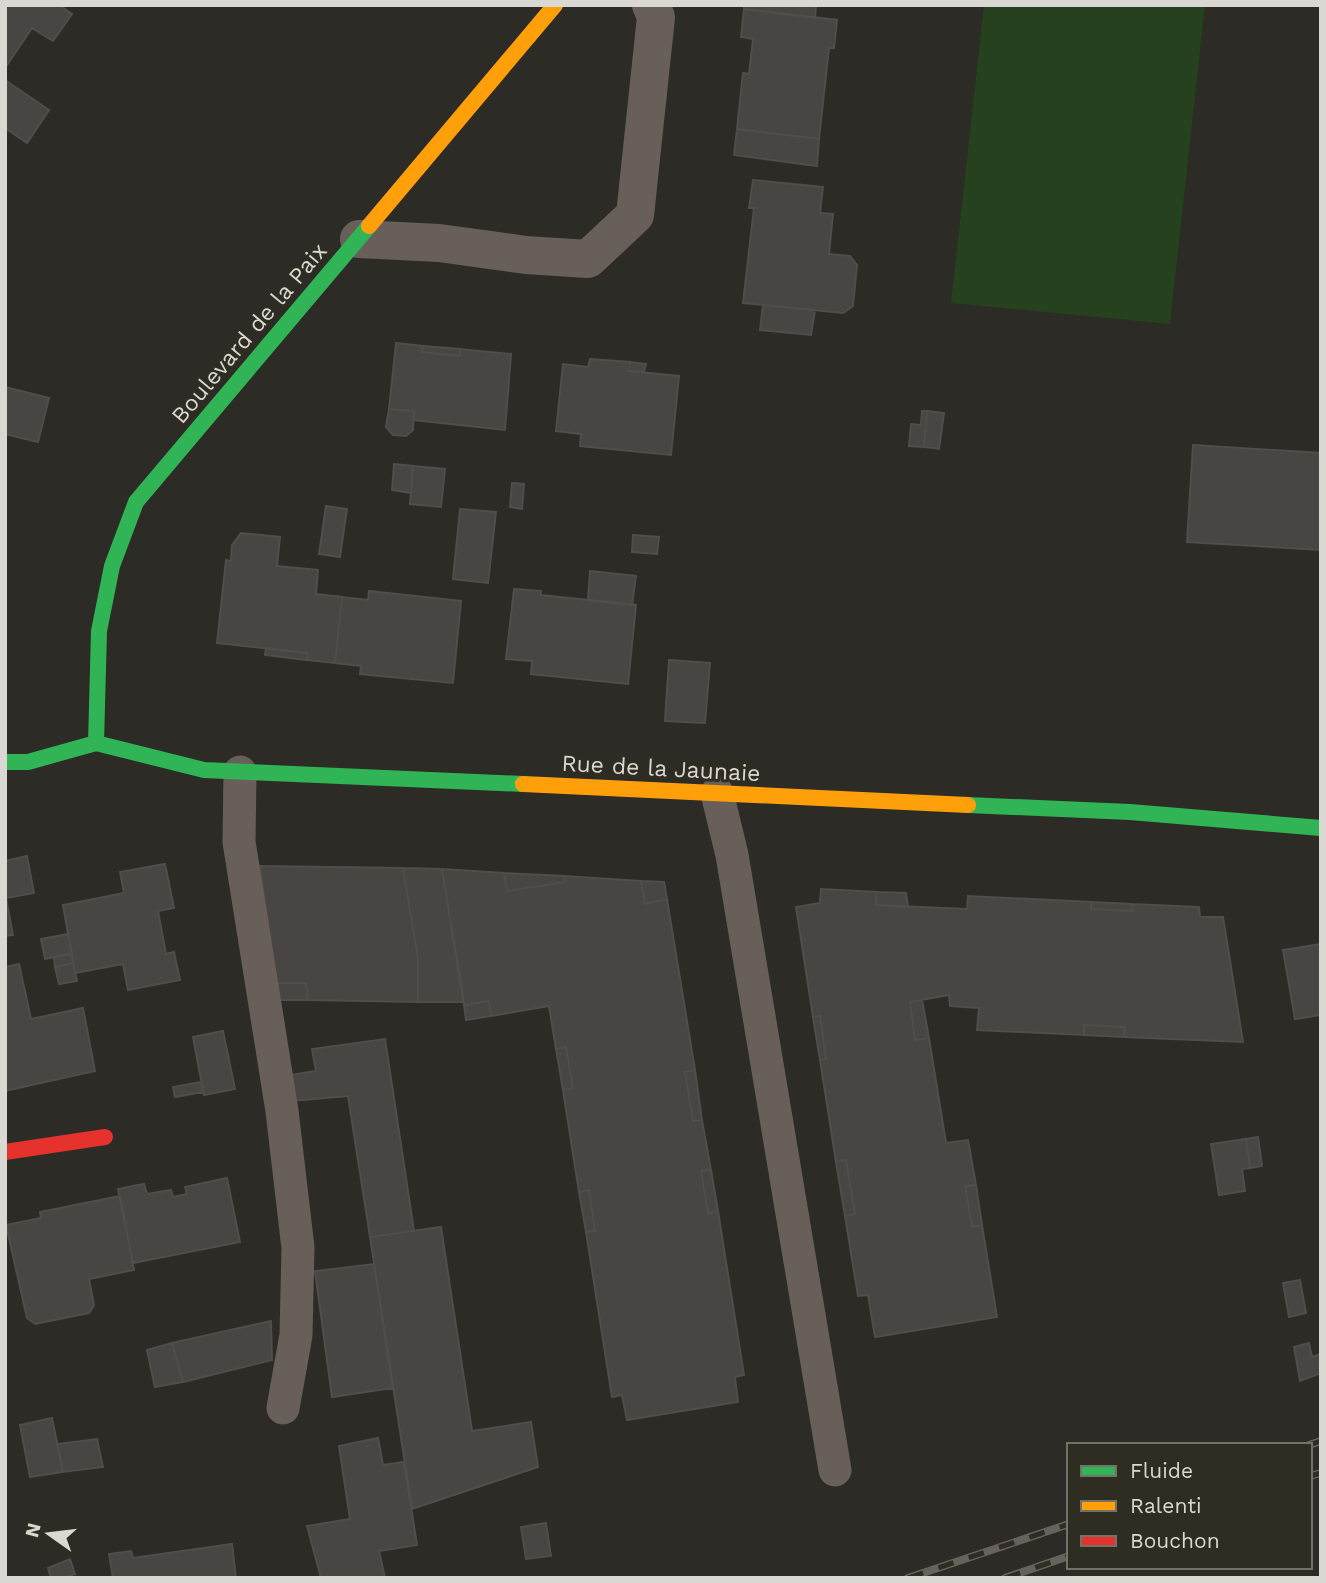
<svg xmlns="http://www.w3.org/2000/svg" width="1326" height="1583" viewBox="0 0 1326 1583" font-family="'Work Sans',sans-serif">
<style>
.green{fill:#25411d}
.building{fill:#484542;stroke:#504e4a;stroke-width:2}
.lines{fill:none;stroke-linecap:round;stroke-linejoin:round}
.lane{stroke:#685f5b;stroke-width:33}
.street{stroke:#685f5b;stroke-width:38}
.fast{stroke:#30b455;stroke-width:16}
.slow{stroke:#ff9f0a;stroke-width:16}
.jam{stroke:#e5322d;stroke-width:16}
.rail-casing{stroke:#68625f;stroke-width:8}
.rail{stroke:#2f2c22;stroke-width:5;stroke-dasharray:16;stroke-linecap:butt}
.labels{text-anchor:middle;stroke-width:6;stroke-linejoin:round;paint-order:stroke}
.street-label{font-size:23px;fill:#dad8d2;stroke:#2f2c22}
</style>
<rect width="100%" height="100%" fill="#2c2b25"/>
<!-- green -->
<path class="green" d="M984 5H1205L1170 324 951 303Z"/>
<!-- building -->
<path class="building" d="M5 5H59L72 14 53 41 32 28 5 68Z
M744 5H816L815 18 744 9Z
M744 9 837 20 834 48H829L819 139 737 129 743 73 749 74 753 39 741 37Z
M5 80 49 110 27 143 5 128Z
M737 129 819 139 817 166 734 155Z
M753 180 823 187 820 213 833 214 829 254 850 256 857 265 853 306 843 313 743 303 754 208H749Z
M763 305 815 310 811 335 760 330Z
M396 343 423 346 422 352 460 356V349L511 354 505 430 414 420V411L389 409Z
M423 346 460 349V356L422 352Z
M590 359 630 362 629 371 679 376 671 455 580 446 581 434 556 431 563 364 588 367Z
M630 362 646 364 644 372 629 371Z
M5 387 49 398 38 442 5 434Z
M389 409 414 411 413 430 406 436 393 435 386 427Z
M922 411H927L924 447 909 446 911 424 921 425Z
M927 411 944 413 939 449 924 447Z
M1193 445 1321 453V550L1187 542Z
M394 464 413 466 411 493 392 490Z
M413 466 445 469 441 507 410 504Z
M512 483 524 484 522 509 510 507Z
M326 506 347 509 340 557 319 554Z
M460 509 496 512 488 583 453 579Z
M241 533 280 537 277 566 318 570 316 594 342 597 335 663 307 660V653L217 643 226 560 231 561 232 545Z
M633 535 659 537 657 554 632 552Z
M590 571 636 576 632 605 588 600Z
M514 589 541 591V595L636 605 628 684 531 674 532 661 506 659Z
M369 591 461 601 453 683 360 674 361 666 335 663 342 597 368 600Z
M266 648 307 653V660L265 655Z
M669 660 710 663 705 723 665 721Z
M27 856 34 893 6 898 13 935 5 936V861Z
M165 864 174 908 158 911 166 954 174 952 180 980 128 990 123 964 75 973 63 905 124 893 120 872Z
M260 866 403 868 418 958V1002L308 1000 306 983H276Z
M403 868 442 869 464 1002H418V958Z
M442 869 504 873 507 891 566 882 565 876 641 881 645 904 667 899 695 1070 685 1072 693 1121 702 1120 711 1170 701 1171 708 1213 718 1211 744 1375 735 1377 738 1402 627 1420 622 1395 612 1397 586 1232 595 1231 589 1190 579 1192 563 1090 573 1088 566 1047 556 1049 549 1006 491 1016 489 1001 464 1005Z
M504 873 565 876 566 882 507 891Z
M641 881 664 882 667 899 645 904Z
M821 889 877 892 876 905 967 909 968 896 1091 902V909L1133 911 1132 904 1199 907 1200 917H1223L1243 1042 1124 1037 1125 1027 1084 1025V1035L977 1030 979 1008 950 1006 949 995 910 1002 915 1040 929 1038 946 1143 968 1140 976 1185 965 1186 972 1227 982 1225 997 1317 875 1337 868 1295 858 1296 845 1216 855 1214 846 1160 836 1162 820 1060 826 1059 820 1016 813 1017 796 907 820 903Z
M877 892 906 893 908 907 876 905Z
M1091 902 1132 904 1133 911 1091 909Z
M68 934 72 953 45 959 41 939Z
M1321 944V1015L1295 1019 1283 950Z
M71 954 73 963 55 967 54 957Z
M73 963 77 981 59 984 55 967Z
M19 964 31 1019 83 1008 95 1071 5 1091V967Z
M276 983H306L308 1000H279Z
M922 1000 929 1038 915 1040 910 1002Z
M489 1001 491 1016 466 1020 464 1005Z
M820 1016 826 1059 820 1060 813 1017Z
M1084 1025 1125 1027 1124 1037 1084 1035Z
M223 1031 235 1089 204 1095 193 1037Z
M385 1039 414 1231 370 1237 348 1096 293 1101 290 1075 316 1071 312 1049Z
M566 1047 573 1088 563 1090 556 1049Z
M695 1070 702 1120 693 1121 685 1072Z
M201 1082 203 1092 175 1097 173 1087Z
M1258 1137 1262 1166 1250 1168 1246 1139Z
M1246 1139 1250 1168 1242 1169 1245 1191 1219 1195 1211 1144Z
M846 1160 855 1214 845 1216 836 1162Z
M711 1170 718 1211 708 1213 701 1171Z
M227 1178 240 1242 133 1263 118 1189 144 1184 147 1194 171 1190 173 1197 187 1194 185 1187Z
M976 1185 982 1225 972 1227 965 1186Z
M589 1190 595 1231 586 1232 579 1192Z
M120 1196 134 1270 89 1279 94 1305 89 1313 35 1324 27 1318 6 1225 41 1218 40 1212Z
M441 1227 472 1431 531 1422 538 1467 412 1509 370 1237Z
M374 1264 393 1388 332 1397 315 1271Z
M1300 1280 1306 1313 1289 1317 1283 1283Z
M271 1321 272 1360 183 1382 172 1343Z
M172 1343 183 1382 155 1387 147 1350Z
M1309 1343 1312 1357 1321 1354V1373L1300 1381 1294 1347Z
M52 1418 63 1472 30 1477 20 1425Z
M378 1438 383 1465 404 1462 417 1545 379 1551 385 1578H321L307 1526 350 1519 339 1446Z
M97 1439 103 1467 63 1472 57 1444Z
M546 1523 551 1556 526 1559 521 1527Z
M232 1544 236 1578H113L109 1554 131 1551 133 1558Z
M70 1559 75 1574 63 1578H51L48 1568Z"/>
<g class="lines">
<!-- lane -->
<path class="lane" d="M240 772 239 842 282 1111 298 1248 296 1335 283 1408
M717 793 732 855 835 1470"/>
<!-- street -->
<path class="street" d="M359 239 439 243 526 255 588 259 635 215 656 17 651 5"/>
<!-- fast -->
<path class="fast" d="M96 743 99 631 112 566 136 502 369 226
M5 762H28L96 743 204 770 523 784
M968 805 1130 812 1321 828"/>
<!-- slow -->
<path class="slow" d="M369 226 555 5
M523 784 968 805"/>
<!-- jam -->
<path class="jam" d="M5 1152 105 1137"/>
<defs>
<path id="rail" d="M1309 1445 1321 1441
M1310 1476 1321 1473
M908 1578 1069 1524
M1005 1578 1069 1556"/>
</defs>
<!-- rail casing -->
<use href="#rail" class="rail-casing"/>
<!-- rail -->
<use href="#rail" class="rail"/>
</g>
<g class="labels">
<!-- street labels -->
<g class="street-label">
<text transform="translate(249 333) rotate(-50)" y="8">Boulevard de la Paix</text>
<text transform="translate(661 768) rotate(3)" y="8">Rue de la Jaunaie</text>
</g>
</g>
<!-- border -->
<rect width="1326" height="1583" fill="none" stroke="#dad8d2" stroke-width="14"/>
<!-- legend -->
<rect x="1067" y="1443" width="245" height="126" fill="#2f2c22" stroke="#737168" stroke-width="2"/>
<rect x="1081" y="1466" width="35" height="10" fill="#30b455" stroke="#737168" stroke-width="2"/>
<text x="1130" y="1478" font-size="21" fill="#dad8d2">Fluide</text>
<rect x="1081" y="1501" width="35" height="10" fill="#ff9f0a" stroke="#737168" stroke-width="2"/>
<text x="1130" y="1513" font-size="21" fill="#dad8d2">Ralenti</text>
<rect x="1081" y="1536" width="35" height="10" fill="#e5322d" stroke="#737168" stroke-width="2"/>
<text x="1130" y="1548" font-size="21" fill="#dad8d2">Bouchon</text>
<!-- north arrow -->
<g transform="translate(49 1534) rotate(284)" stroke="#2f2c22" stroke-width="5" paint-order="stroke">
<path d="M0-5L12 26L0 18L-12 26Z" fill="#dad8d2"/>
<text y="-10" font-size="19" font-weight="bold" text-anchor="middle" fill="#dad8d2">N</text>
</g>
</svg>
